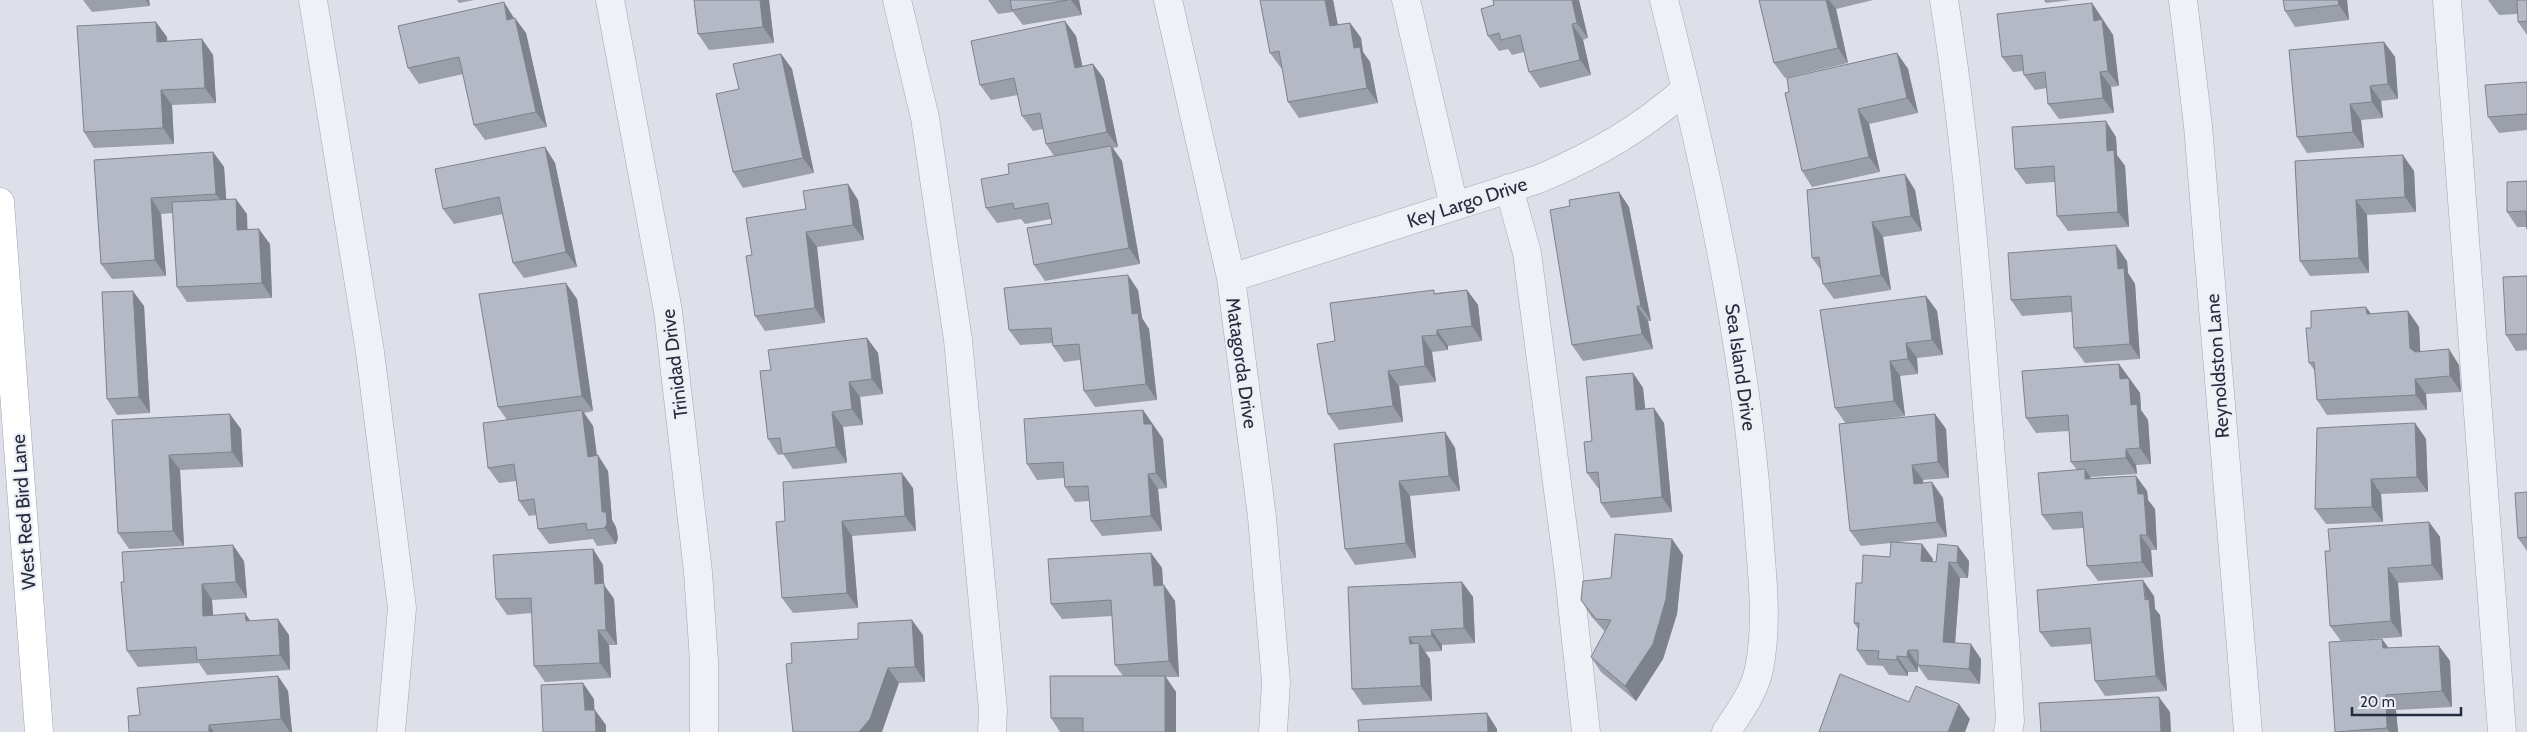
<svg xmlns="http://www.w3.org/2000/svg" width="2527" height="732" viewBox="0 0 2527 732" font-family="Cabin,sans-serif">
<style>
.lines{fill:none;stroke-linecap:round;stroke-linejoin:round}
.minor-casing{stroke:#a2a6b2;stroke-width:29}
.major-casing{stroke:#9ca3b4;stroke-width:29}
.minor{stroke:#f0f1f6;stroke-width:28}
.major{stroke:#fff;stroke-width:28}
.wall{fill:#9b9fa9}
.shaded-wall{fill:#7e828a}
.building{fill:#b4b9c5;stroke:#7e828a}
.labels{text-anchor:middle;stroke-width:4.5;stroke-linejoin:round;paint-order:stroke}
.street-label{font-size:19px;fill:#262c3f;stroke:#edeff5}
</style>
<rect width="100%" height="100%" fill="#dde0e8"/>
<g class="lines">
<defs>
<path id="minor" d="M313 0 370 352 402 608 391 732
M610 0 668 311 698 572 704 661V732
M897 0 925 118 958 340 993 709 992 732
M1168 0 1231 278 1262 517 1276 682 1273 732
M1406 0 1454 206
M1664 0C1707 171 1745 342 1758 519 1761 568 1769 620 1759 669 1755 691 1738 714 1726 732
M1944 0C1964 127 1975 255 1985 382 1994 495 2004 608 2010 721L2008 732
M2183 0 2198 126 2248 732
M2447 0 2502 732
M1509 188 1527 253 1568 567 1586 732
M1231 278 1539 179C1597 154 1639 130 1686 89"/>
<path id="major" d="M0 202 39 732"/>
</defs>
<!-- minor casing -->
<use href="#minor" class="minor-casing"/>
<!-- major casing -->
<use href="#major" class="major-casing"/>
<!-- minor -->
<use href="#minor" class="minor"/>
<!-- major -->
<use href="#major" class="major"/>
</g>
<!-- wall -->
<path class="wall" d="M83 0H149L150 6 92 12Z
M457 0H474L459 3Z
M694 0H769L774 43 709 50 698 34Z
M988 0H1079L1082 15 1023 25 1013 12 998 14Z
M1260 0H1333L1338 25 1350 23 1361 38 1363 52 1370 62 1378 103 1299 118 1288 102 1282 68H1281L1270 53Z
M1579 0 1588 38 1583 40 1591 75 1540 88 1529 72 1524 52 1512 55 1508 49 1499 51 1488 36Z
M1759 0H1873L1836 9 1848 63 1785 78 1774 63Z
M2044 0H2072L2046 3Z
M2283 0H2347L2349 20 2295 27 2285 11Z
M2488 0H2527V35L2518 22V14L2499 15Z
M2092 3 2113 35 2119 86 2111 87 2114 113 2059 119 2048 104 2047 88 2035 90 2024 75 2023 71 2013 72 2002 57Z
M514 18 526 33 547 127 485 140 474 125 463 74 419 84 408 68Z
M1076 36 1082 66 1093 64 1104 79 1118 147 1113 148 1122 161 1140 264 1045 281 1034 265 1052 224 1051 219 1025 224 1021 219 997 223 986 208 1009 174 1054 156 1046 144 1043 129 1033 131 1022 116 1018 95 991 100 980 85Z
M167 37V41L202 39 213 55 216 103 172 105 174 144 94 148 84 132Z
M2384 42 2395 57 2398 99 2381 101 2383 118 2361 120 2364 148 2307 153 2297 137Z
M1897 53 1908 69 1918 113 1869 124 1880 172 1812 187 1802 171 1789 92Z
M781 54 792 69 814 173 743 188 733 172 739 89Z
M2527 82V130L2499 133 2488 117Z
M2116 137 2117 155 2125 166 2129 227 2068 231 2057 216 2055 182 2026 184 2015 169Z
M545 147 555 163 577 267 524 278 513 263 503 214 454 224 443 209Z
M213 152 224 167 226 200 247 214V230L270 244 272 298 187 302 177 287 173 213 161 214 166 276 112 279 101 264 94 160Z
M2295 161 2414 171 2416 212 2367 215 2369 273 2310 276 2300 261Z
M2527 181V230L2526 227H2517L2507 212Z
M1915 190 1922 231 1883 237 1891 290 1834 299 1823 284 1821 270 1812 258Z
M1619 192 1629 207 1651 321H1648L1653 349 1583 361 1572 345 1570 206Z
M858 200 864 240 817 247 825 323 765 331 755 316 752 255 806 209Z
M2127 261 2128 273 2135 284 2140 359 2085 363 2074 348 2072 312 2022 316 2011 300Z
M2527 276V350L2516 351 2506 335Z
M1138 290 1142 318 1149 329 1157 400 1095 407 1084 391 1080 360 1064 362 1053 346V343L1020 345 1009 330Z
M1467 290 1478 305 1482 341 1448 346V350L1432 352 1436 382 1399 386 1403 422 1339 430 1328 414 1335 341 1436 293Z
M1926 296 1937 311 1943 355 1917 358 1918 374 1900 376 1905 416 1846 424 1835 408Z
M577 299 593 411 584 413 593 426 597 455 608 471 612 520 616 527 618 538 616 544 597 546 593 539 549 544 538 529 536 515 529 516 519 501 516 481 499 483 488 468 507 420 498 407Z
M144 306 150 413 117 415 107 399Z
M2408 311 2419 327 2420 351 2459 365 2461 392 2426 394 2427 410 2327 415 2317 400 2315 371 2309 363 2311 328 2371 314Z
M867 338 878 353 883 394 860 397 863 425 843 427 847 463 793 469 783 454 778 455 768 439 771 370Z
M2119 364 2140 393 2141 410 2148 420 2151 464 2136 465 2137 474 2090 477 2091 478 2136 476 2147 491 2148 500 2155 509 2157 550H2151L2153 577 2098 581 2087 566 2084 528 2053 530 2042 515 2077 470 2071 462 2069 431 2036 433 2026 418Z
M1633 373 1643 388 1645 409 1664 423 1672 512 1611 518 1601 503 1599 488H1598L1587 473 1592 441Z
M1143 410 1163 439 1167 488 1158 489 1162 531 1102 536 1091 521 1089 501 1075 502 1065 487 1064 478 1037 480 1027 464Z
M1935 414 1946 429 1949 478 1923 480V483L1943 498 1947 537 1898 542 1933 559 1932 562 1969 561 1968 578H1960L1955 643 1981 659 1980 684 1928 680 1918 666V672H1908V676L1889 675 1883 666 1867 665 1857 650 1858 629 1854 623 1862 583 1890 557 1891 543 1861 546 1850 531Z
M112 420 241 429 243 467 180 470 184 546 129 549 118 533Z
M2415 423 2426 439 2428 492 2381 494 2383 522 2326 524 2315 509Z
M1445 432 1455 448 1460 491 1410 496 1416 558 1355 565 1345 549 1334 444Z
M913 488 916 531 852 536 858 608 793 613 782 598 785 521Z
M2527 492V551L2518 538Z
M2429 522 2440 537 2443 580 2398 583 2402 637 2341 641 2330 626V551Z
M1672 539 1683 555 1677 614 1663 659 1636 701 1601 672 1591 657 1605 632 1591 616 1581 600 1611 578Z
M593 549 603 565 604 585 614 599 617 645H609L611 678 545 682 534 666 532 613 507 615 496 599Z
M1151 553 1162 568 1163 586 1175 601 1179 677H1166L1176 692V732H1060L1051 718 1123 676 1115 665 1112 616 1062 619 1051 604Z
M244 561 247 598 212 600 213 615 251 621 289 635 290 670 207 675 199 663 138 667 127 651 121 582Z
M1462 582 1473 597 1475 643 1442 645V651L1425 652 1430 659 1432 701 1363 705 1352 689Z
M2154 596 2155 609 2160 615 2167 691 2105 696 2095 681 2091 644 2051 647 2040 632Z
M923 635 925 682 899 683 792 663Z
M2382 639 2389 648 2439 646 2450 661 2452 707 2396 710 2398 732H2335Z
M278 676 288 691 292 732H129L140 715Z"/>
<!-- shaded-wall -->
<path class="shaded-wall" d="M146 0H149L150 6Z
M760 0H769L774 43 763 27Z
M1071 0H1079L1082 15Z
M1325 0H1333L1341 42 1330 26Z
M1572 0H1579L1588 38 1577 23Z
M1826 0H1829L1836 9 1848 63 1838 48Z
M2338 0H2347L2349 20 2339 5Z
M504 2 514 18 518 35 507 20Z
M2092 3 2113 35 2119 86 2108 71 2094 21Z
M515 18 526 33 547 127 536 112Z
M1065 21 1076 36 1086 83 1075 68Z
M156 22 167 37 168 57 157 42Z
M1350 23 1361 38 1363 52 1370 62 1378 103 1367 88 1354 48Z
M1572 24 1583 40 1591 75 1580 60Z
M202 39 213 55 216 103 205 88Z
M2384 42 2395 57 2398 99 2388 84Z
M1897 53 1908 69 1918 113 1907 98Z
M781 54 792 69 814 173 803 158Z
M1093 64 1104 79 1118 147 1107 132Z
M2100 72 2111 87 2114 113 2103 98Z
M2370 86 2381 101 2383 118 2372 102Z
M161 90 172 105 174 144 163 128Z
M2350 104 2361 120 2364 148 2353 132Z
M1858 109 1869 124 1880 172 1869 157Z
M2106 121 2116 137 2117 155 2125 166 2129 227 2118 212 2107 151Z
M1111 146 1122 161 1140 264 1129 248Z
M545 147 555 163 577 267 566 252Z
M213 152 224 167 227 209 216 194Z
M2403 155 2414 171 2416 212 2405 197Z
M1905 174 1915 190 1922 231 1911 216Z
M848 184 858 200 864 240 853 225Z
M1619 192 1629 207 1651 321 1641 306Z
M151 198 161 214 166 276 155 260Z
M236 199 247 214 248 245 237 230Z
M2356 200 2367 215 2369 273 2359 258Z
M1872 222 1883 237 1891 290 1881 275Z
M259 229 270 244 272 298 262 283Z
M806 232 817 247 825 323 815 308Z
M2116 245 2127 261 2128 273 2135 284 2140 359 2130 344 2118 269Z
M1128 275 1138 290 1142 318 1149 329 1157 400 1146 384 1132 314Z
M566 283 577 299 593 411 582 396Z
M1467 290 1478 305 1482 341 1472 326Z
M133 291 144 306 150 413 139 397Z
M1926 296 1937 311 1943 355 1932 340Z
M1637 306 1648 321 1653 349 1642 334Z
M2366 307 2377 322 2367 314Z
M2408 311 2419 327 2421 363 2410 348Z
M1437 330 1448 346V350L1437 335Z
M1422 336 1432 352 1436 382 1425 366Z
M867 338 878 353 883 394 872 379Z
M1906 343 1917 358 1918 374 1908 359Z
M2449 349 2459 365 2461 392 2450 376Z
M1890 361 1900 376 1905 416 1894 401Z
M2119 364 2140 393 2141 410 2148 420 2151 464 2140 448 2131 405 2120 379Z
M1388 371 1399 386 1403 422 1393 406Z
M1633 373 1643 388 1647 425 1636 410Z
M2415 379 2426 394 2427 410 2416 395Z
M849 382 860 397 863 425 852 409Z
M1654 408 1664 423 1672 512 1662 497Z
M582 410 593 426 599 472 588 457Z
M1143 410 1163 439 1167 488 1156 473 1144 424Z
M832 412 843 427 847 463 836 447Z
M230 414 241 429 243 467 232 452Z
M1935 414 1946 429 1949 478 1938 462Z
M2415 423 2426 439 2428 492 2417 477Z
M1445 432 1455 448 1460 491 1449 476Z
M2126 449 2136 465 2137 474 2126 458Z
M169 455 180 470 184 546 173 531Z
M598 455 608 471 612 520 616 527 618 538 616 544 605 528 602 512Z
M1912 465 1923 480 1925 499 1914 484Z
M2085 469 2095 485 2085 479Z
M902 473 913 488 916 531 905 516Z
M1148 474 1158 489 1162 531 1151 516Z
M2136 476 2147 491 2148 500 2155 509 2157 550 2147 535 2138 494Z
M2371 479 2381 494 2383 522 2372 507Z
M1399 481 1410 496 1416 558 1406 543Z
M1932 482 1943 498 1947 537 1937 522Z
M842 521 852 536 858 608 847 593Z
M2429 522 2440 537 2443 580 2432 565Z
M2140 535 2151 550 2153 577 2142 562Z
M1672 539 1683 555 1677 614 1663 659 1636 701 1625 686Z
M1922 544 1933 559 1931 576 1921 561Z
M233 545 244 561 247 598 236 582Z
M1958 546 1969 561 1968 578 1957 563Z
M593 549 603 565 604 585 614 599 617 645 606 630 595 584Z
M1151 553 1162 568 1164 602 1154 586Z
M1949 562 1960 578 1954 657 1943 642Z
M2388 568 2398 583 2402 637 2391 621Z
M2143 580 2154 596 2155 609 2160 615 2167 691 2156 676Z
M1462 582 1473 597 1475 643 1464 628Z
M202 584 212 600 214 631 203 616Z
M1164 585 1175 601 1179 677 1169 661Z
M245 613 256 629 246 621Z
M278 619 289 635 290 670 280 655Z
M912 620 923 635 925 682 915 667Z
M598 630 609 645 611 678 600 663Z
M1431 630 1442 645V651L1432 636Z
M1409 637 1420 652 1419 643 1430 659 1432 701 1421 686 1410 644Z
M2382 639 2393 655 2383 648Z
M1971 644 1981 659 1980 684 1969 669Z
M2439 646 2450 661 2452 707 2442 691Z
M1908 650 1918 665V672L1907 657Z
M1897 656 1908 672V676L1897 660Z
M888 668 899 683 882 732H859Z
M278 676 288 691 292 732H290L281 719Z
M1165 676 1176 692V732H1165Z
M583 683 594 699 595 725 585 710Z
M2386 695 2396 710 2398 732H2390L2387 728Z
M2159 697 2170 712 2171 732H2161Z
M1959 704 1970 719 1965 732H1948Z
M595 710 606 725V732H596Z
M1487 713 1497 729V732H1488Z
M209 725 214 732H209Z"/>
<!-- building -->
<path class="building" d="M694 0H760L763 27 698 34Z
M1010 0H1068L1012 10Z
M1260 0H1325L1330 26 1350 23 1354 48 1360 47 1367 88 1288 102 1279 51 1270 53Z
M1493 0H1572L1577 23 1572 24 1580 60 1529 72 1520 35 1501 40 1499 33 1488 36 1481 9 1494 5Z
M1759 0H1826L1838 48 1774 63Z
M2283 0H2338L2339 5 2285 11Z
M2517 0H2527V21L2518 22Z
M504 2 507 20 515 18 536 112 474 125 459 57 408 68 398 26Z
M2092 3 2094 21 2102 19 2108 71 2100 72 2103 98 2048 104 2045 72 2024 75 2022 55 2002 57 1997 14Z
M1065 21 1075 68 1093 64 1107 132 1046 144 1040 113 1022 116 1014 78 980 85 971 41Z
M156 22 157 42 202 39 205 88 161 90 163 128 84 132 77 26Z
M2384 42 2388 84 2370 86 2372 102 2350 104 2353 132 2297 137 2289 50Z
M1897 53 1907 98 1858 109 1869 157 1802 171 1785 93 1789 92 1787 78Z
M781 54 803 158 733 172 716 94 739 89 733 64Z
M2527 82V114L2488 117 2485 85Z
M2106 121 2107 151 2114 150 2118 212 2057 216 2054 166 2015 169 2012 127Z
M1111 146 1129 248 1034 265 1027 228 1052 224 1048 203 1014 209 1013 203 986 208 981 179 1009 174 1008 164Z
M545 147 566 252 513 263 499 197 443 209 435 169Z
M213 152 216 194 151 198 155 260 101 264 94 160Z
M2403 155 2405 197 2356 200 2359 258 2300 261 2295 161Z
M1905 174 1911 216 1872 222 1881 275 1823 284 1819 257 1812 258 1807 190Z
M2527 181V229L2526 211 2507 212V182Z
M848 184 853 225 806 232 815 308 755 316 746 256 752 255 746 218 806 209 803 191Z
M1619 192 1641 306H1637L1642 334 1572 345 1550 210 1570 206 1569 200Z
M236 199 237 230 259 229 262 283 177 287 172 202Z
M2116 245 2118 269 2124 268 2130 344 2074 348 2071 296 2011 300 2008 253Z
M1128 275 1132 314 1138 313 1146 384 1084 391 1079 344 1053 346 1051 328 1009 330 1004 288Z
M2527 276V334L2506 335 2503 277Z
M566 283 582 396 498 407 479 294Z
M1434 290V294L1467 290 1472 326 1437 330V335L1422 336 1425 366 1388 371 1393 406 1328 414 1317 344 1335 341 1330 303Z
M133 291 139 397 107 399 102 292Z
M1926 296 1932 340 1906 343 1908 359 1890 361 1894 401 1835 408 1820 310Z
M2366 307 2367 314 2408 311 2410 348 2415 352 2449 349 2450 376 2415 379 2416 395 2317 400 2314 362 2309 363 2306 328H2311V311Z
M867 338 872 379 849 382 852 409 832 412 836 447 782 454 780 438 768 439 760 371 771 370 768 350Z
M2119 364 2120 379 2129 378 2131 405 2137 404 2140 448 2126 449V458L2071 462 2068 415 2026 418 2022 371Z
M1633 373 1636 410 1654 408 1662 497 1601 503 1598 472 1587 473 1584 442 1592 441 1586 377Z
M582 410 588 457 598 455 602 512H606L607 523 605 528 587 530 586 523 538 529 534 499 519 501 514 464 488 468 483 423Z
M1143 410 1144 424H1152L1156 473 1148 474 1151 516 1091 521 1088 486 1065 487 1063 462 1027 464 1024 419Z
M230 414 232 452 169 455 173 531 118 533 112 420Z
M1935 414 1938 462 1912 465 1914 484 1932 482 1937 522 1850 531 1839 424Z
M2415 423 2417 477 2371 479 2372 507 2315 509 2317 428Z
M1445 432 1449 476 1399 481 1406 543 1345 549 1334 444Z
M2085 469V479L2136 476 2138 494H2144L2147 535H2140L2142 562 2087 566 2082 512 2042 515 2038 473Z
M902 473 905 516 842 521 847 593 782 598 776 522 785 521 783 482Z
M2527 492V537L2518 538 2515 493Z
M2429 522 2432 565 2388 568 2391 621 2330 626 2325 551H2330L2328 529Z
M1615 534 1672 539 1666 599 1653 644 1625 686 1591 657 1611 620 1596 619 1581 600 1583 581 1611 578Z
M1891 542 1922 544 1921 561 1936 562 1938 544 1958 546 1957 563 1949 562 1943 642 1971 644 1969 669 1918 665V650H1908L1907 657 1897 656V660L1878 659 1879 651 1857 650 1859 623H1854L1856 583H1862L1863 555 1890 557Z
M233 545 236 582 202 584 203 616 245 613 246 621 278 619 280 655 197 660 196 647 127 651 121 582H124L122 552Z
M593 549 595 584 604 583 606 630H598L600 663 534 666 531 598 496 599 493 555Z
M1151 553 1154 586 1164 585 1169 661 1115 665 1111 600 1051 604 1048 559Z
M2143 580 2145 600 2149 599 2156 676 2095 681 2090 628 2040 632 2037 590Z
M1462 582 1464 628 1431 630 1432 636 1409 637 1410 644 1419 643 1421 686 1352 689 1348 587Z
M912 620 915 667 888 668 870 719 859 732H793L786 664 792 663 791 643 858 639V623Z
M2382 639 2383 648 2439 646 2442 691 2386 695 2387 728 2335 732 2329 642Z
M1840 674 1909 702 1916 686 1959 704 1948 732H1819Z
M278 676 281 719 209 725V732H129L128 716 140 715 137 688Z
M1050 676H1165V732H1083V718H1051Z
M583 683 585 710H595L596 732H543L541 685Z
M2159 697 2161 732H2041L2039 703Z
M1487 713 1488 732H1359L1358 720Z"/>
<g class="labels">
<!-- street labels -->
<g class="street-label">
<text transform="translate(1467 202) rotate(-18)" y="7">Key Largo Drive</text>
<text transform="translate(1242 363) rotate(82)" y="7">Matagorda Drive</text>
<text transform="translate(674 364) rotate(-97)" y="7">Trinidad Drive</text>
<text transform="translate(2217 366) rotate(-94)" y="7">Reynoldston Lane</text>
<text transform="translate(1741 367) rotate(82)" y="7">Sea Island Drive</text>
<text transform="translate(23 512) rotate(-94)" y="7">West Red Bird Lane</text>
</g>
</g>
<!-- scale -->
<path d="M2352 707v8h109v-8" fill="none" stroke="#262c3f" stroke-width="2.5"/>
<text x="2360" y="707" font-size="15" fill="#262c3f" stroke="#edeff5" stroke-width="4" paint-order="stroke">20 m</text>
</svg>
